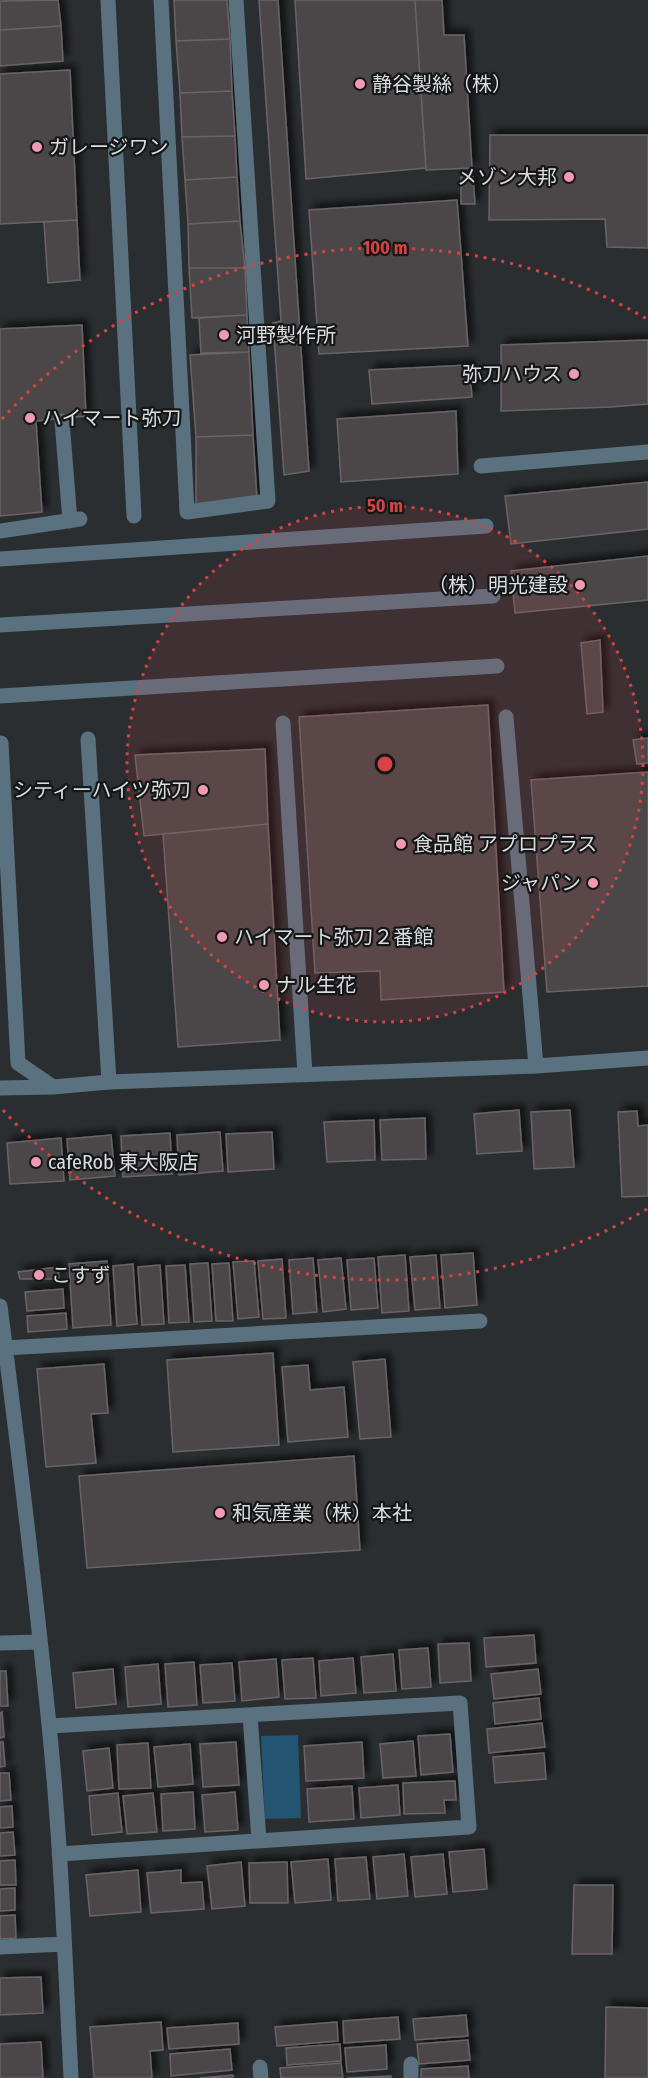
<svg xmlns="http://www.w3.org/2000/svg" width="648" height="2078" viewBox="0 0 648 2078" font-family="'Fira Sans Condensed','Noto Sans JP',sans-serif">
<style>
.green{fill:#235470}
.building{fill:#4c4748;stroke:#6a6466;stroke-width:1.5;filter:url(#shadow)}
.lines{fill:none;stroke-linecap:round;stroke-linejoin:round}
.minor{stroke:#5a7180;stroke-width:15}
.ring{fill:none;stroke:#d74343;stroke-width:3;stroke-dasharray:3 6}
.poi-dot{fill:#f19ab3;stroke:#141617;stroke-width:2}
.labels{text-anchor:middle;stroke-width:4.5;stroke-linejoin:round;paint-order:stroke}
.poi-label{font-size:20px;fill:#daddde;stroke:#141617;text-anchor:start}
.centre{fill:#d74343;stroke:#141617;stroke-width:3}
.ring-label{font-size:18px;text-anchor:middle;font-weight:bold;fill:#d74343;stroke:#141617;stroke-width:4.5;stroke-linejoin:round;paint-order:stroke}
</style>
<defs>
<filter id="shadow"><feDropShadow dx="5.5" dy="-5.5" stdDeviation="3" flood-color="#0009"/></filter>
</defs>
<rect width="100%" height="100%" fill="#2a2e31"/>
<!-- green -->
<path class="green" d="M298 1735 301 1818 265 1819 261 1736Z"/>
<!-- building -->
<path class="building" d="M58 0 61 26 0 30V1Z
M174 0H227L230 39 176 41Z
M259 0H278L309 471 284 475 273 323 281 321Z
M295 0H415L426 168 306 179Z
M415 0H442L444 35H464L472 168 426 170Z
M61 26 63 61 0 66V30Z
M230 39 232 91 180 93 176 41Z
M70 70 77 220 0 224V74Z
M232 91 235 136 182 137 180 93Z
M490 135H648V248L607 247 605 219 489 220Z
M235 136 237 177 185 180 182 137Z
M237 177 240 221 188 224 185 180Z
M461 177H473L475 204H461Z
M457 200 468 346 319 354 309 210Z
M77 220 80 280 48 283 44 222Z
M240 221 245 268H189L188 224Z
M189 268H245L247 315 192 318Z
M247 315 249 352 201 353 199 318Z
M82 325 86 416 36 421 42 512 0 516V329Z
M648 340V404L611 407 501 411V345Z
M249 352 253 435 196 437 190 355Z
M469 365 472 397 372 404 369 370Z
M456 411 458 474 341 482 337 419Z
M253 435 257 499 196 506V437Z
M648 482V529L511 544 505 496Z
M648 556V600L515 613 511 571Z
M600 640 603 712 587 714 581 643Z
M488 705 504 992 381 1000 380 971 315 973 299 717Z
M648 738V763L637 764 633 740Z
M265 749 268 824 144 836 135 755Z
M648 772V986L547 992 531 780Z
M268 824 280 1040 178 1047 163 834Z
M519 1110 522 1151 477 1154 474 1114Z
M570 1110 574 1167 534 1169 531 1112Z
M637 1111 638 1126 648 1125V1196L622 1197 618 1112Z
M425 1118 426 1159 382 1160 380 1120Z
M374 1120 375 1160 327 1162 324 1122Z
M220 1132 223 1171 179 1175 177 1135Z
M272 1132 274 1169 228 1172 226 1134Z
M170 1133 172 1174 123 1177 121 1136Z
M111 1135 115 1176 70 1180 67 1139Z
M61 1138 64 1181 10 1184 7 1143Z
M473 1253 477 1305 445 1308 441 1255Z
M405 1255 409 1311 382 1313 378 1257Z
M436 1255 440 1308 415 1310 410 1257Z
M313 1258 317 1312 293 1314 289 1260Z
M341 1258 346 1309 323 1312 318 1260Z
M374 1258 378 1308 351 1310 347 1260Z
M282 1259 286 1318 263 1319 258 1261Z
M107 1261 111 1325 73 1328 69 1264Z
M254 1261 259 1317 238 1319 233 1262Z
M208 1263 212 1321 194 1322 190 1264Z
M229 1263 233 1321H216L212 1264Z
M133 1264 137 1324 117 1326 113 1266Z
M160 1265 164 1324 142 1325 138 1267Z
M185 1265 189 1322 169 1323 166 1266Z
M58 1267 59 1279H20L18 1272Z
M63 1289 64 1308 27 1311 25 1292Z
M66 1313 67 1329 28 1332 27 1316Z
M273 1353 279 1445 173 1452 167 1360Z
M385 1359 391 1437 360 1439 353 1362Z
M104 1364 108 1413 91 1414 96 1463 46 1467 37 1369Z
M308 1365 310 1390 344 1387 348 1437 288 1442 282 1367Z
M354 1456 360 1550 87 1568 79 1476Z
M534 1635 536 1663 486 1667 484 1638Z
M469 1643 471 1681 440 1683 438 1644Z
M428 1648 431 1687 402 1689 399 1650Z
M393 1654 396 1691 364 1693 361 1657Z
M313 1658 316 1698 285 1699 282 1660Z
M353 1658 356 1693 321 1696 319 1661Z
M276 1659 279 1697 242 1701 239 1662Z
M194 1662 197 1705 168 1707 165 1664Z
M232 1663 235 1701 203 1703 200 1665Z
M158 1664 161 1704 128 1707 125 1667Z
M113 1669 116 1704 76 1708 73 1673Z
M538 1669 541 1694 494 1699 491 1674Z
M0 1671H6L8 1706H0Z
M539 1698 541 1719 495 1724 493 1703Z
M2 1712 4 1737 0 1738V1713Z
M542 1723 545 1747 489 1753 487 1729Z
M450 1734 453 1772 421 1775 418 1736Z
M413 1741 416 1776 383 1778 380 1744Z
M0 1742H3L5 1766 0 1767Z
M236 1742 239 1785 203 1787 200 1744Z
M362 1742 364 1778 306 1781 304 1746Z
M148 1743 151 1788 119 1789 117 1745Z
M190 1744 193 1784 158 1787 154 1747Z
M109 1748 113 1788 87 1791 83 1751Z
M544 1753 546 1779 495 1783 493 1757Z
M0 1773H9L11 1800 0 1801Z
M455 1781 456 1800H444L445 1813 404 1814 403 1783Z
M398 1785 400 1815 361 1818 359 1788Z
M352 1786 354 1819 309 1822 307 1789Z
M193 1792 195 1829 163 1831 161 1794Z
M235 1792 238 1830 205 1832 202 1795Z
M118 1793 122 1832 92 1835 89 1796Z
M153 1793 157 1832 127 1834 123 1796Z
M12 1806 13 1827 0 1828V1807Z
M13 1832 15 1855 0 1856V1833Z
M484 1849 487 1889 453 1892 449 1852Z
M404 1854 408 1896 377 1899 373 1857Z
M443 1854 447 1894 415 1897 411 1857Z
M366 1857 370 1899 338 1901 335 1859Z
M328 1859 331 1900 295 1903 291 1862Z
M15 1860 16 1885H0V1861Z
M241 1862 245 1906 212 1909 207 1866Z
M287 1862 288 1903H250L249 1863Z
M138 1870 141 1912 90 1916 86 1875Z
M181 1870V1883L202 1882 204 1909 151 1913 147 1873Z
M574 1885H613L612 1954H572Z
M15 1888V1910L0 1911V1889Z
M15 1915 16 1938 0 1939V1916Z
M41 1977 43 2013 0 2015V1978Z
M606 2007 648 2008V2078H605Z
M466 2015 468 2036 415 2040 413 2019Z
M398 2017 400 2039 344 2043 343 2021Z
M161 2022 163 2050 150 2051 152 2078H94L90 2027Z
M337 2022 338 2041 277 2046 275 2027Z
M238 2023 239 2044 169 2049 167 2028Z
M468 2040 470 2060 419 2064 417 2044Z
M41 2042 43 2078H0V2044Z
M340 2044 341 2061 287 2065 286 2048Z
M386 2045 387 2069 347 2072 345 2048Z
M230 2049 232 2070 171 2076 170 2054Z
M341 2063 343 2078H281L280 2068Z
M468 2066 469 2078H421V2069Z
M233 2075V2078H200Z
M391 2076V2078H347Z"/>
<g class="lines">
<!-- minor -->
<path class="minor" d="M108 0 134 516
M161 0 187 512 268 501 236 0
M62 421 70 521
M481 466 648 452
M0 531 80 519
M0 559 486 526
M0 625 493 596
M0 696 497 666
M506 717 536 1066
M283 723 305 1075
M88 739 109 1082
M1 743 18 1063 53 1087
M0 1088 53 1087 109 1082 536 1066 648 1058
M0 1306C18 1446 35 1585 49 1725 61 1842 65 1960 71 2078
M5 1348 480 1321
M0 1643 40 1642
M250 1715 259 1840
M49 1726 460 1703 469 1827 59 1854
M0 1947 64 1944
M411 2064V2078
M260 2067 261 2078"/>
</g>
<!-- distance rings -->
<circle cx="385" cy="764" r="258" fill="#d74343" fill-opacity=".12"/>
<g class="ring">
<circle cx="385" cy="764" r="258"/>
<path d="M647 1209A516 516 0 0 1 2 1109M2 419A516 516 0 0 1 647 319"/>
</g>
<!-- markers -->
<g class="poi-dot">
<circle cx="360" cy="84" r="6"/>
<circle cx="37" cy="147" r="6"/>
<circle cx="569" cy="177" r="6"/>
<circle cx="224" cy="335" r="6"/>
<circle cx="574" cy="374" r="6"/>
<circle cx="30" cy="418" r="6"/>
<circle cx="580" cy="585" r="6"/>
<circle cx="203" cy="790" r="6"/>
<circle cx="401" cy="844" r="6"/>
<circle cx="593" cy="883" r="6"/>
<circle cx="222" cy="937" r="6"/>
<circle cx="264" cy="985" r="6"/>
<circle cx="36" cy="1162" r="6"/>
<circle cx="39" cy="1275" r="6"/>
<circle cx="220" cy="1513" r="6"/>
</g>
<g class="labels">
<!-- poi labels -->
<g class="poi-label">
<text x="372" y="91">静谷製絲（株）</text>
<text x="49" y="154">ガレージワン</text>
<text x="557" y="184" text-anchor="end">メゾン大邦</text>
<text x="236" y="342">河野製作所</text>
<text x="562" y="381" text-anchor="end">弥刀ハウス</text>
<text x="42" y="425">ハイマート弥刀</text>
<text x="568" y="592" text-anchor="end">（株）明光建設</text>
<text x="191" y="797" text-anchor="end">シティーハイツ弥刀</text>
<text x="413" y="851">食品館 アプロプラス</text>
<text x="581" y="890" text-anchor="end">ジャパン</text>
<text x="234" y="944">ハイマート弥刀２番館</text>
<text x="276" y="992">ナル生花</text>
<text x="48" y="1169">cafeRob 東大阪店</text>
<text x="51" y="1282">こすず</text>
<text x="232" y="1520">和気産業（株）本社</text>
</g>
</g>
<circle cx="385" cy="764" r="9" class="centre"/>
<g class="ring-label">
<text x="385" y="254">100 m</text>
<text x="385" y="512">50 m</text>
</g>
</svg>
